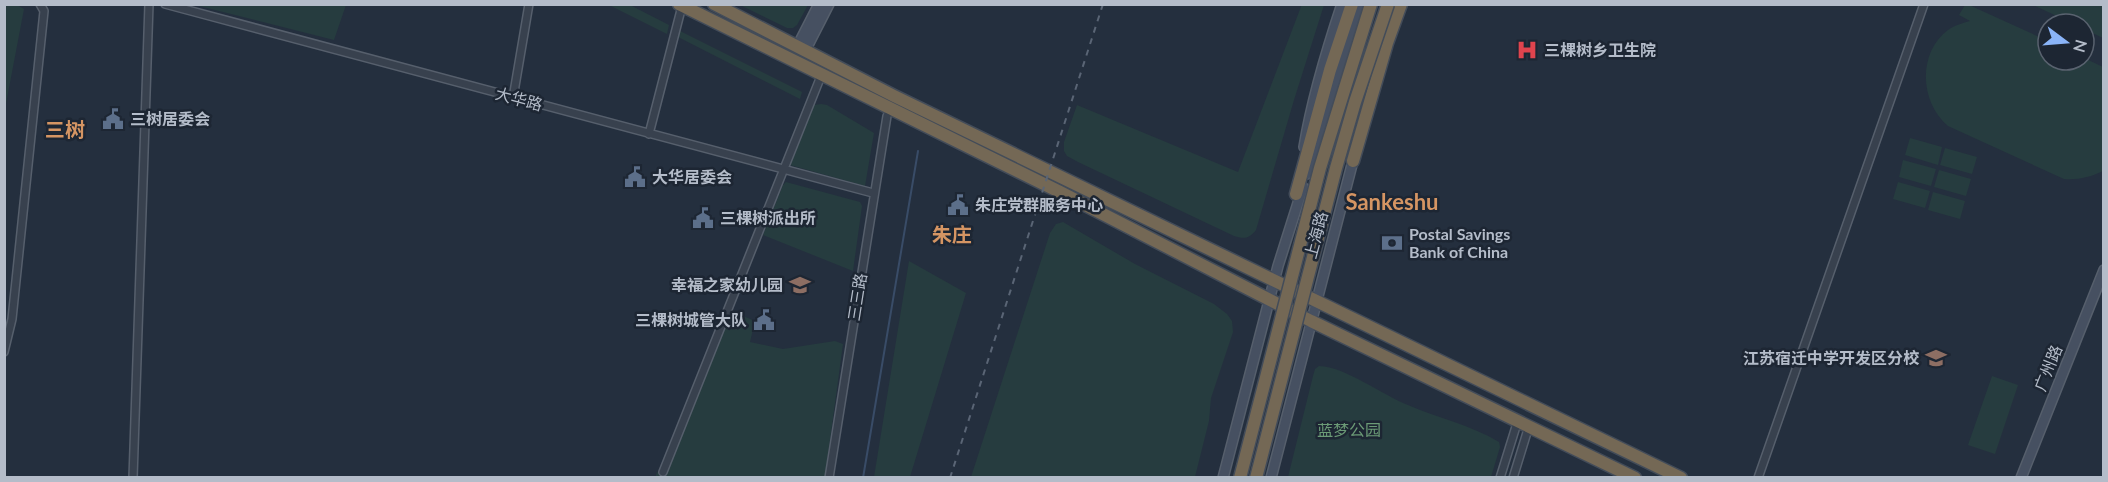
<svg xmlns="http://www.w3.org/2000/svg" width="2108" height="482" viewBox="0 0 2108 482" font-family="Lato,'Noto Sans SC',sans-serif">
<style>
.green{fill:#263c3f}
.lines{fill:none;stroke-linecap:round;stroke-linejoin:round}
.stream{stroke:#394c67;stroke-width:2}
.street-casing{stroke:#565f6c;stroke-width:10}
.secondary-casing{stroke:#565f6c;stroke-width:12}
.highway-casing{stroke:#434c59;stroke-width:15}
.street{stroke:#38414e;stroke-width:7}
.secondary{stroke:#465061;stroke-width:9}
.highway{stroke:#746855;stroke-width:12}
.rail{stroke:#5a6575;stroke-width:2;stroke-dasharray:6 6;stroke-linecap:butt}
.highway-bridge-casing{stroke:#434c59;stroke-width:15;stroke-linecap:butt}
.highway-bridge{stroke:#746855;stroke-width:12}
.labels{text-anchor:middle;stroke-width:5;stroke-linejoin:round;paint-order:stroke}
.poi-label{font-size:16px;font-weight:bold;fill:#b4bcc9;stroke:#1d2633;text-anchor:start}
.street-label{font-size:16px;fill:#b4bcc9;stroke:#1d2633}
.park-label{font-size:16px;fill:#6b9a76;stroke:#1d2633}
.quarter-label{font-size:20px;font-weight:bold;fill:#d59563;stroke:#1d2633}
.district-label{font-size:22px;font-weight:bold;fill:#d59563;stroke:#1d2633}
</style>
<rect width="100%" height="100%" fill="#242f3e"/>
<!-- green -->
<path class="green" d="M5 4 17 5 24 9 5 109Z
M1302 4 1324 5 1294 100 1256 230C1249 239 1244 239 1234 236L1078 162 1067 156 1064 151V142L1077 105 1238 172Z
M195 5 346 4V5L334 40Z
M609 5H630L669 25 667 34Z
M740 5 808 4V5L797 25 793 28H787Z
M1965 5H1969L2048 41V60H2084V58L2103 67V171C2091 177 2078 180 2064 179L1948 126C1920 103 1917 53 1948 30 1955 25 1963 23 1970 21L1959 15Z
M2033 5H2103V38L2084 29V24H2074Z
M680 31 802 92 800 99 678 37Z
M821 104 827 105 874 133 865 186 790 165 814 105Z
M1910 138 1942 147 1938 165 1905 155Z
M1945 148 1977 157 1972 174 1940 165Z
M1903 160 1936 169 1931 186 1899 177Z
M1939 170 1971 179 1966 196 1934 187Z
M786 182 860 202 862 206 853 271 763 235 783 185Z
M1898 182 1930 191 1925 208 1893 199Z
M1933 192 1965 201 1960 219 1928 210Z
M1063 222 1135 264 1214 304 1227 314 1232 321 1233 332 1211 398 1209 421 1195 477H971L1050 233 1056 224Z
M909 261 966 293 910 477H874Z
M736 313 755 321 750 342 783 349 835 341 843 344 825 477 655 478 657 472 665 474 727 320 732 315Z
M1319 366C1346 367 1382 395 1408 405 1438 418 1471 425 1499 442L1500 447 1491 477H1288L1313 376 1315 369Z
M1992 376 2018 385 1995 454 1968 445Z"/>
<g class="lines">
<!-- stream -->
<path class="stream" d="M863 478 918 151"/>
<defs>
<path id="street" d="M165 4 873 193
M513 98 529 4
M649 134 682 6
M4 352 12 319 44 11 40 4
M663 472 821 76
M133 478 149 4
M829 478 887 116
M1500 478 1518 420
M1513 478 1529 426
M1758 478 1924 4"/>
<path id="secondary" d="M797 47 819 4
M805 51 829 4
M1304 147C1312 98 1326 52 1342 4
M1307 174 1361 4
M1223 478 1278 266 1303 187
M1271 478 1354 157
M2021 478 2104 270"/>
<path id="highway" d="M679 4 1060 192 1311 321 1635 478
M714 4 894 96 1681 478
M1353 161 1387 43 1401 4
M1296 194 1330 70 1352 4"/>
</defs>
<!-- street casing -->
<use href="#street" class="street-casing"/>
<!-- secondary casing -->
<use href="#secondary" class="secondary-casing"/>
<!-- highway casing -->
<use href="#highway" class="highway-casing"/>
<!-- street -->
<use href="#street" class="street"/>
<!-- secondary -->
<use href="#secondary" class="secondary"/>
<!-- highway -->
<use href="#highway" class="highway"/>
<!-- rail -->
<path class="rail" d="M950 478 1103 4"/>
<defs>
<path id="highway-bridge" d="M1240 478 1320 168 1371 4
M1256 478 1336 168 1355 102 1388 4"/>
</defs>
<!-- highway-bridge casing -->
<use href="#highway-bridge" class="highway-bridge-casing"/>
<!-- highway-bridge -->
<use href="#highway-bridge" class="highway-bridge"/>
</g>
<!-- icons -->
<defs>
<symbol id="hospital-bare" viewBox="-9 -9 18 18"><path d="M-5-5h3v3.5h4V-5h3V5h-3V1.5h-4V5h-3Z" fill="#e0444e" stroke="#1d2633" stroke-width="2.5" paint-order="stroke"/></symbol>
<symbol id="civic-bare" viewBox="-9 -9 18 18"><path d="M-.6-6.5H3V-4.5H.6V-3L4-1V1h2V6H-6V1h2V-1L-.6-3ZM-1.2 2.5V6h2.4V2.5Z" fill="#5c6f8a" stroke="#1d2633" stroke-width="2.5" paint-order="stroke"/></symbol>
<symbol id="bank-bare" viewBox="-9 -9 18 18"><path d="M-6-4H6V4H-6ZM0-2.3a2.3 2.3 0 1 0 0 4.6a2.3 2.3 0 1 0 0-4.6Z" fill="#5c6f8a" stroke="#1d2633" stroke-width="2.5" paint-order="stroke"/></symbol>
<symbol id="school-bare" viewBox="-9 -9 18 18"><path d="M0-5L7-2L0 1L-7-2ZM-4 1L0 2.5L4 1V4Q0 6-4 4Z" fill="#8d6e63" stroke="#1d2633" stroke-width="2.5" paint-order="stroke"/></symbol>
</defs>
<g fill-rule="evenodd">
<use href="#hospital-bare" x="1512" y="35" width="30" height="30"/>
<use href="#civic-bare" x="98" y="104" width="30" height="30"/>
<use href="#civic-bare" x="620" y="162" width="30" height="30"/>
<use href="#civic-bare" x="943" y="190" width="30" height="30"/>
<use href="#civic-bare" x="688" y="203" width="30" height="30"/>
<use href="#bank-bare" x="1377" y="228" width="30" height="30"/>
<use href="#school-bare" x="785" y="270" width="30" height="30"/>
<use href="#civic-bare" x="749" y="305" width="30" height="30"/>
<use href="#school-bare" x="1921" y="343" width="30" height="30"/>
</g>
<g class="labels">
<!-- poi labels -->
<g class="poi-label">
<text x="1544" y="56">三棵树乡卫生院</text>
<text x="130" y="125">三树居委会</text>
<text x="652" y="183">大华居委会</text>
<text x="975" y="211">朱庄党群服务中心</text>
<text x="720" y="224">三棵树派出所</text>
<text x="1409" y="240">Postal Savings<tspan x="1409" dy="18">Bank of China</tspan></text>
<text x="783" y="291" text-anchor="end">幸福之家幼儿园</text>
<text x="747" y="326" text-anchor="end">三棵树城管大队</text>
<text x="1919" y="364" text-anchor="end">江苏宿迁中学开发区分校</text>
</g>
<!-- street labels -->
<g class="street-label">
<text transform="translate(519 99) rotate(15)" y="6">大华路</text>
<text transform="translate(1316 235) rotate(-75)" y="6">上海路</text>
<text transform="translate(857 297) rotate(-81)" y="6">三三路</text>
<text transform="translate(2048 368) rotate(-68)" y="6">广州路</text>
</g>
<!-- park labels -->
<g class="park-label">
<text x="1349" y="436">蓝梦公园</text>
</g>
<!-- quarter labels -->
<g class="quarter-label">
<text x="65" y="137">三树</text>
<text x="952" y="242">朱庄</text>
</g>
<!-- district labels -->
<g class="district-label">
<text x="1392" y="210">Sankeshu</text>
</g>
</g>
<!-- border -->
<rect width="2108" height="482" fill="none" stroke="#b4bcc9" stroke-width="12"/>
<!-- north arrow -->
<g transform="translate(2066 42) rotate(106)"><circle r="28" fill="#1d2633" stroke="#59626f" stroke-width="1.5"/>
<path d="M0-4.5L10 22L0 15L-10 22Z" fill="#8ab4f8"/>
<text y="-9" font-size="16" font-weight="bold" text-anchor="middle" fill="#b4bcc9">N</text>
</g>
</svg>
